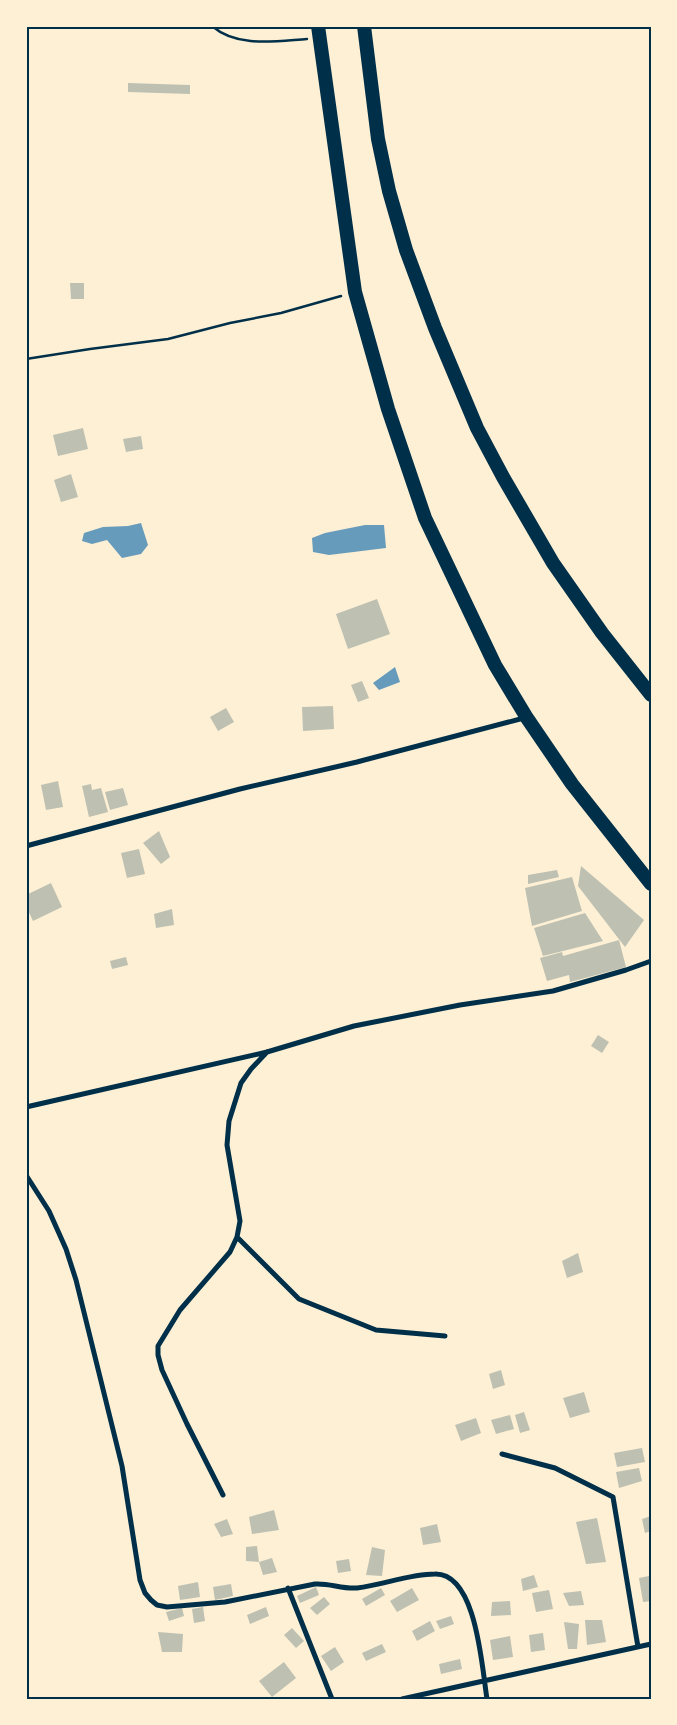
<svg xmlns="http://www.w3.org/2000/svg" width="677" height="1725" viewBox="0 0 677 1725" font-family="Barlow,sans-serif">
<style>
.water{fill:#669bbc}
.building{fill:#bec0b2}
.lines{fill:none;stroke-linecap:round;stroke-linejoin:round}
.path{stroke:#003049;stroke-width:2.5}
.minor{stroke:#003049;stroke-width:5}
.trunk{stroke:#003049;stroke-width:14}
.neatline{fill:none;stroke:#003049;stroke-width:2}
</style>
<rect width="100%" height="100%" fill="#fdf0d5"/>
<!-- water -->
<path class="water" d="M141 523 148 545 141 554 122 558 107 540 92 544 82 541 84 533 103 527 128 526Z
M365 525H384L386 548 329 555 313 552 312 538 325 533Z
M395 667 400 682 379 690 373 683Z"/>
<!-- building -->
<path class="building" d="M128 83 190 85V94L128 92Z
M70 283H84V299H71Z
M83 428 88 449 58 456 53 435Z
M141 436 143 449 126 452 123 439Z
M71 474 78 497 61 502 54 480Z
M377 599 390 634 348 649 336 614Z
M362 681 369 698 358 702 351 685Z
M333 706 334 729 303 731 302 707Z
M226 708 234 722 218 731 210 717Z
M58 781 63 807 46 810 41 785Z
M91 784 92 790 101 788 108 812 89 817 82 786Z
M123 788 128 805 110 810 105 792Z
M159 831 170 857 161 864 143 843Z
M139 849 145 874 127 878 121 853Z
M581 866 644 920 625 947 578 886Z
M557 870 559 877 528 884V875Z
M572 877 582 911 532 926 525 888Z
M51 883 62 907 33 921 26 906V895Z
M172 909 174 925 156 928 154 914Z
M585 913 603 941 543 956 534 928Z
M619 940 626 967 570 982 569 975 547 981 540 958 562 952 563 956Z
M126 957 128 965 112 969 110 961Z
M598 1035 609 1042 602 1053 591 1046Z
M578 1253 583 1272 567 1278 562 1261Z
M501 1370 505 1385 493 1389 489 1374Z
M584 1392 590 1412 570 1418 563 1398Z
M524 1412 530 1430 520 1433 515 1415Z
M510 1415 514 1429 496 1434 491 1420Z
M476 1418 481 1433 461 1441 455 1425Z
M642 1448 645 1462 617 1467 614 1453Z
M639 1468 642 1481 619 1488 616 1472Z
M274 1510 279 1530 252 1534 249 1517Z
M651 1516V1531L645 1533 642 1519Z
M597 1518 606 1562 586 1564 576 1522Z
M227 1519 233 1534 221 1537 214 1524Z
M437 1524 441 1542 423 1545 420 1528Z
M257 1546 259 1562 272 1558 277 1572 263 1575 259 1562 246 1561V1547Z
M372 1547 385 1550 382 1576 366 1575Z
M349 1559 351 1571 338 1573 336 1561Z
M534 1575 538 1587 523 1591 521 1579Z
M649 1576 651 1601 643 1602 639 1578Z
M198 1582 200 1597 180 1600 178 1586Z
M231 1584 233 1596 215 1600 213 1587Z
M316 1587 319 1595 300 1603 297 1596Z
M381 1588 385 1595 366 1606 362 1599Z
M412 1588 419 1600 397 1612 390 1601Z
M549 1590 553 1609 536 1612 532 1593Z
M581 1591 584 1605 569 1606 563 1593Z
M324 1597 330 1604 317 1615 310 1608Z
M510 1601 511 1615 491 1616 492 1602Z
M203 1607 205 1621 194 1623 192 1609Z
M266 1607 269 1616 250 1624 247 1615Z
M182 1608 184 1616 169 1621 166 1612Z
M451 1616 454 1624 440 1629 436 1621Z
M585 1620H602L606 1642 587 1645Z
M430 1621 435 1631 417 1641 412 1631Z
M564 1622 579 1624 577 1649H568Z
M292 1628 304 1641 296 1648 284 1635Z
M158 1632 183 1634 182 1652H162Z
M543 1633 545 1650 531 1652 529 1635Z
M510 1636 513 1657 493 1660 490 1640Z
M382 1644 386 1652 366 1661 362 1653Z
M335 1647 344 1662 331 1671 321 1656Z
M460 1659 462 1669 441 1674 439 1664Z
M284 1662 296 1678 272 1697 259 1681Z"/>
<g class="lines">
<!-- path -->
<path class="path" d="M212 26C237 48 276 41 307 39
M26 359 90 349 168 339 230 323 281 313 341 296"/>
<!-- minor -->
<path class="minor" d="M26 846 240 789 357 762 524 718
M26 1107 267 1052 354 1026 460 1005 553 991 626 970 651 961
M26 1175 49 1211 66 1249 76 1280 122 1466 140 1580 145 1593 151 1600 157 1605 167 1607 225 1602 315 1584C330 1583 341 1589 357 1588 383 1585 409 1574 435 1574 477 1573 482 1669 487 1699
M237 1237 299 1299 376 1330 445 1336
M502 1454 555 1468 613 1497 638 1647
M223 1495 187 1424 162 1370 158 1355V1346L180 1310 230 1252 237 1237 240 1221 227 1145 229 1121 241 1083 251 1069 267 1052
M288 1588 332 1699
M402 1699 651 1644"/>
<!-- trunk -->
<path class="trunk" d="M318 26 355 292 388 409 425 518 495 665 527 718 572 784 651 884
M364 26 378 139 389 191 406 250 435 328 477 428 503 477 553 563 602 633 651 695"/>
</g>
<!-- border -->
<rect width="677" height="1725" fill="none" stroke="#fdf0d5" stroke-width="55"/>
<rect x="28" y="28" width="622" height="1670" class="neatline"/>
</svg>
